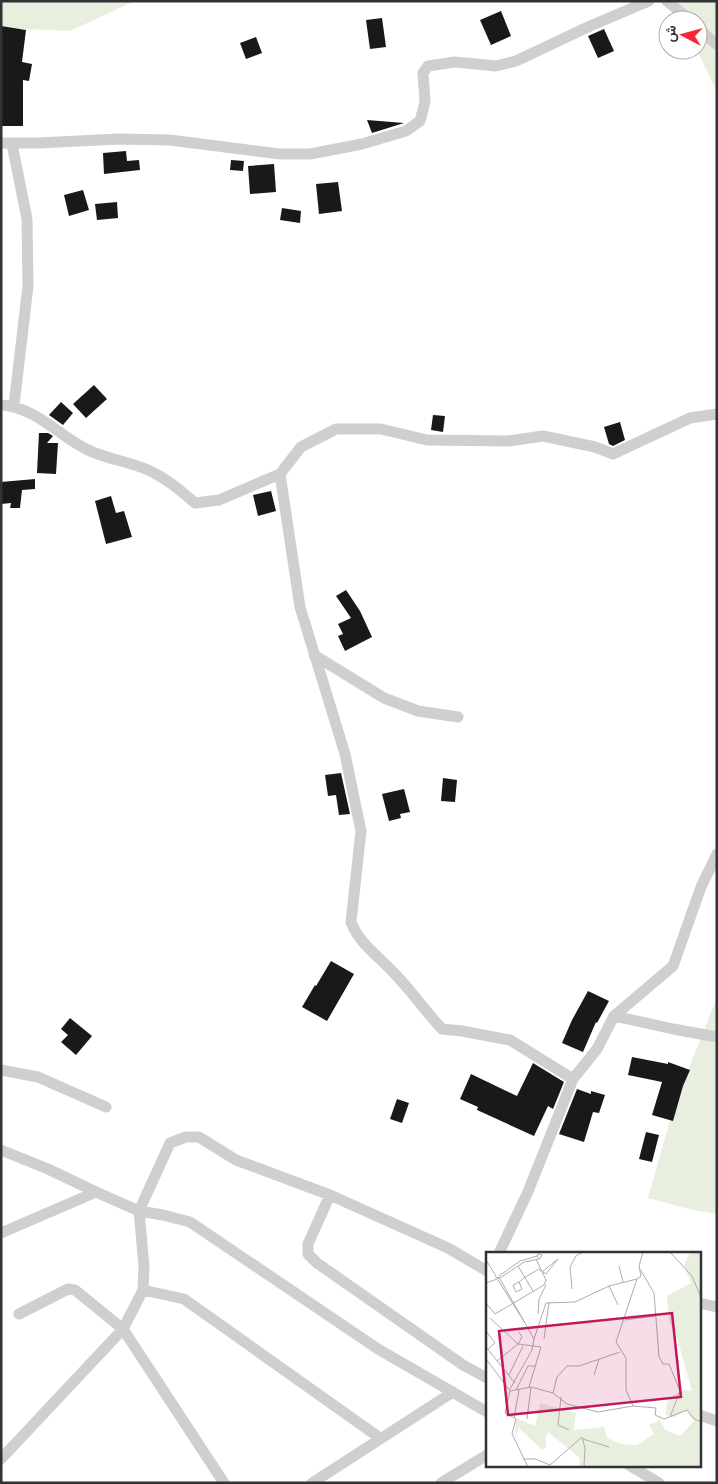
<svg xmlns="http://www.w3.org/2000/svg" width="718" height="1484" viewBox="0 0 718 1484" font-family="Jost,Vazirmatn,sans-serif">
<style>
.green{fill:#e8efdf}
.building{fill:#191919}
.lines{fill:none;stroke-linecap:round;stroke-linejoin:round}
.street{stroke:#cfcfcf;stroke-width:11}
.inset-road{fill:none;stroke:#adadad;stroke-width:1}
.view{fill:#c2185b;fill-opacity:0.15;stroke:#c2185b;stroke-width:2.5}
.inset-edge{fill:none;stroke:#323232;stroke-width:2.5}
</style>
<rect width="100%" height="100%" fill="#fff"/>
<!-- green -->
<path class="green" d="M1 1H135L70 31 1 28Z
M674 1H717V92L697 50H698V20H683Z
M717 997V1214L693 1210 648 1198 674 1106Z"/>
<!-- building -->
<path class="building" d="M501 11 511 36 491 45 480 20Z
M382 18 386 47 370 49 366 20Z
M1 26 26 30 22 62 32 64 29 81 23 80V126H2Z
M604 29 614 51 598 58 588 36Z
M256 37 262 53 246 59 240 43Z
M367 120 404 123 372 133Z
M126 151 127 161 139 160 140 170 104 174 103 153Z
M231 160 244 161 243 171 230 170Z
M274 164 276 192 250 194 248 166Z
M338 182 342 211 319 214 316 184Z
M83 190 89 210 69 216 64 195Z
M117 202 118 218 97 220 95 204Z
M282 208 301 211 300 223 280 220Z
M94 385 107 399 86 418 73 404Z
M61 402 73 413 63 425 49 415Z
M433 415 445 416 443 432 431 430Z
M620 422 625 440 613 446 609 444 604 427Z
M39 433H48L53 436 47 443H58L56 474 37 473Z
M35 479V489L22 490 20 508H10L11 503 1 504V482Z
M271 491 276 511 258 516 253 495Z
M111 496 116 513 124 511 132 537 106 544 95 501Z
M346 590 360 611 372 637 345 651 338 636 343 634 338 624 351 618 336 596Z
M341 773 350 814 339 815 336 795 328 796 325 775Z
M443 778 457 780 455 802 441 801Z
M404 789 410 812 400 814 401 818 389 821 382 794Z
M331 961 354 974 327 1021 302 1007 315 985 316 986Z
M588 991 609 1001 597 1023 596 1022 583 1052 562 1043 572 1020Z
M70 1018 92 1036 76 1055 61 1042 68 1035 61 1029Z
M632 1057 668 1064V1062L690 1070 683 1086 673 1121 652 1115 662 1082 628 1075Z
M533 1063 564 1082 553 1109 548 1106 534 1136 477 1110 478 1107 460 1099 471 1074 517 1096Z
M577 1089 591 1094V1091L605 1095 599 1113 593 1112 584 1142 559 1134Z
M397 1099 409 1103 402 1123 390 1119Z
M646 1132 659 1135 652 1162 639 1159Z"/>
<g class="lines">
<!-- street -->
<path class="street" d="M667 1 690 20
M698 28 717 45
M1 143H38L119 139 170 140 280 154H310L362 144 406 131 420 121 425 102 423 73 428 66 455 62 496 66 516 61 590 26 649 1
M12 144 27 219 28 286 14 405
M1 405C35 407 57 434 86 449 105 459 128 461 148 470 166 478 181 491 195 503L219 500 280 474 301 447 336 429H381L427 440 509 441 543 436 595 447 613 454 690 418 717 414
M280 474 300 607 345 754 361 831 351 922C359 943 378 956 393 972 411 990 425 1011 442 1029L462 1031 510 1040 573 1079
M314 655 384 698 418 711 458 717
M614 1016 673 1029 717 1037
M1 1070 38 1077 106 1107
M1 1150 48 1169 96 1192
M330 1195 308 1244V1254L317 1263 463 1365 487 1378
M1 1233 96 1192 139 1211 163 1215 190 1222 378 1349 487 1412
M499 1253 527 1194 573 1079 597 1049 614 1016 673 966 701 887 717 854
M143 1290 184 1299 380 1438
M699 1303 717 1307
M19 1314 68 1289 75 1290 123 1329 224 1483
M699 1415 717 1421
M1 1459 123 1329 143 1290 144 1266 139 1211 170 1143 186 1137H199L236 1160 330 1195 448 1248 487 1271
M629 1465 659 1483
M312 1483 453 1392
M441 1483 487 1455"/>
</g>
<!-- overview -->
<g transform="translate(486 1252)">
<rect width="215" height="215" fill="#fff"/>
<path d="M204 0 215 1V215H93L94 206 63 181 60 183V195L56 198 33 176 29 186 30 166 49 174 54 151 90 161 88 178 118 175 121 186 135 192 151 193 168 182 163 173 174 168 179 178 194 184 208 169 201 158 188 165 179 163 182 147 196 138 206 139 190 82 183 70 181 44 205 31 198 13Z" fill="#e8efdf"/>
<path class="inset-road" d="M184 0 206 24 215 45M52 2 56 3 54 7 51 5ZM0 8 10 24M32 14 47 39M133 14 137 30M154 17 168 41 173 105 177 112H183L194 139 184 165M13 24 34 9 51 4M14 26 38 10 53 7M14 27 48 87 46 98 24 137M12 28 39 71M33 30 36 37 30 40 27 33 33 30 38 26 53 17 60 22 72 7 57 19M0 31 14 26 9 25M123 34 132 53M86 37 84 15 90 4 97 0M0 51 9 62 58 33 60 28 50 7M52 62 53 47 60 33M4 66 32 92 55 95 43 135M139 68 169 64M0 79 9 91 2 97M48 87 60 51 89 50 123 34 151 27M58 87 63 50M0 95 29 131M0 107 24 139 19 161 30 167 26 182 42 215M11 109 32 92 36 85 33 80M23 123 37 94M108 123 113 107M30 138 42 114H50M24 139 45 135 67 141 81 152 112 160 147 154 170 156 169 163 178 167 201 158 207 166 215 170M67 141 71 125 81 114H93L134 100M75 145 72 173 83 178M147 154 140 138V106L130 90 151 27 155 24 153 14 157 0M28 166 33 138M41 167 45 135M97 187 123 195M37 207H49L64 213 96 185 99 196 98 215"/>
<path class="view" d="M186 61 195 145 22 163 13 79Z"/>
<rect width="215" height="215" class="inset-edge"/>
</g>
<!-- border -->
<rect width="718" height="1484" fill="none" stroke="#323232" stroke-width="5"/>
<!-- north arrow -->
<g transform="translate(683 35) rotate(276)"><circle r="24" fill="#ffffff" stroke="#adadad"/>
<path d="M0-4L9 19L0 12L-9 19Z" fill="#f42836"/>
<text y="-8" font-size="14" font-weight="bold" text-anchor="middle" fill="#323232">ش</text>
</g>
</svg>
